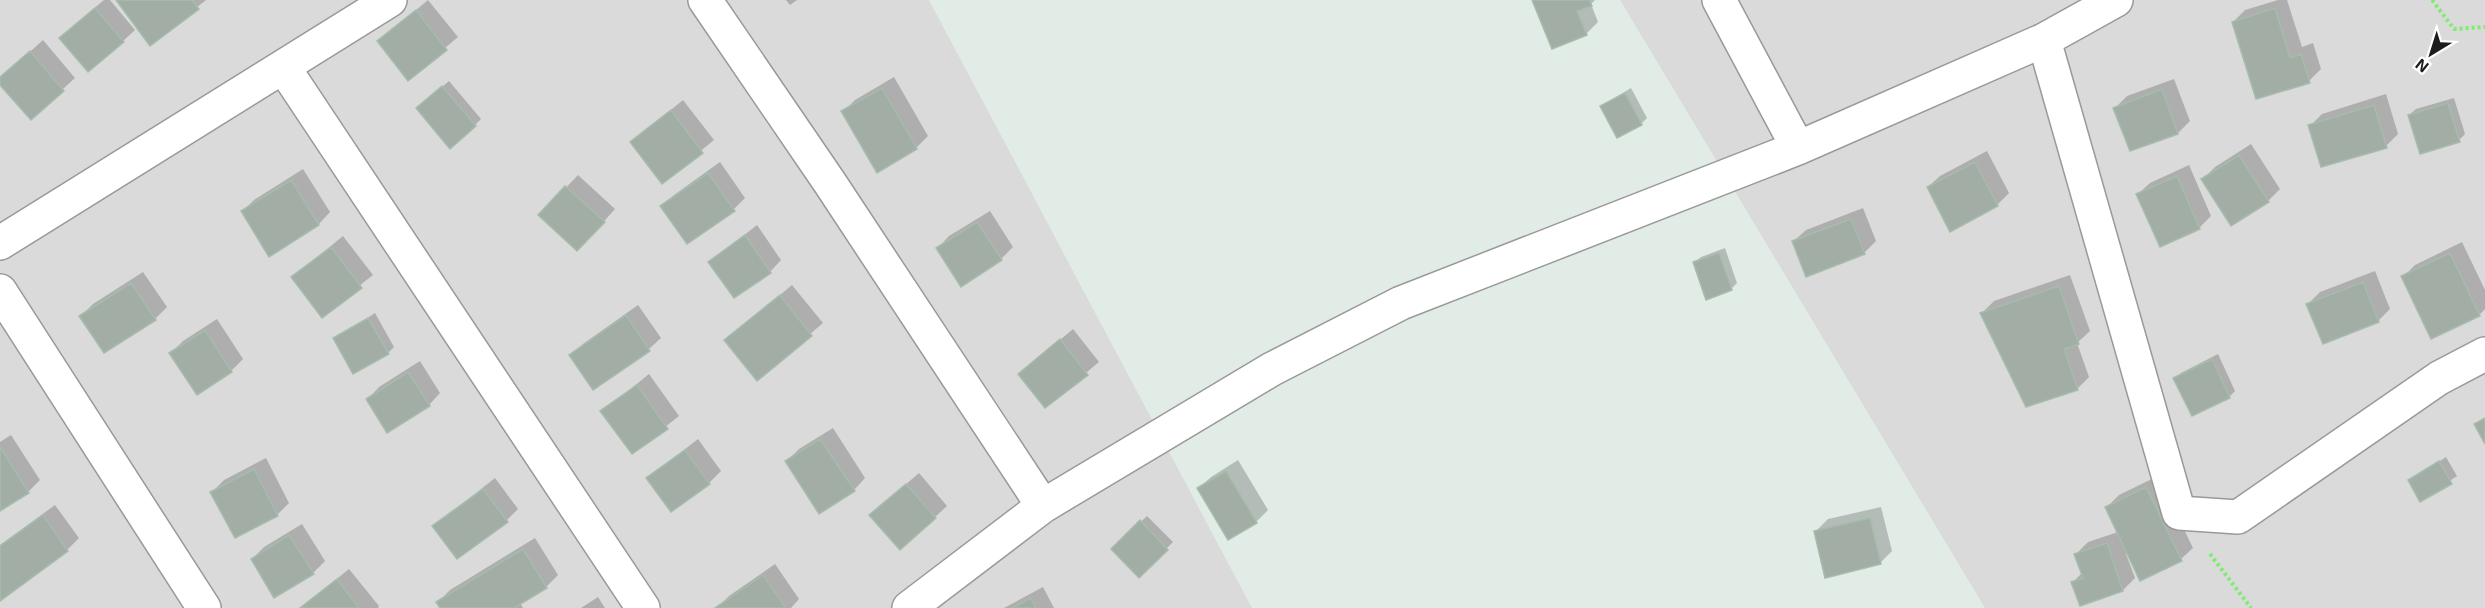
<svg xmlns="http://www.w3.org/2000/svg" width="2485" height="608" viewBox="0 0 2485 608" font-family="'Exo 2',sans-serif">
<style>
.residential{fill:#d9dad9}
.shadow{fill:#0003}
.building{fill:#a2aea5;stroke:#a6bcab;stroke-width:1.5}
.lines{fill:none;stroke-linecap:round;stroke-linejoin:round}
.minor-casing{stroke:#999;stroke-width:36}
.path{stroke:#7eec73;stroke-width:4;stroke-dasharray:3 3;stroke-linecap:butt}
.minor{stroke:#fff;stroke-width:33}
</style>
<rect width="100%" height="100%" fill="#e2ece7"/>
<!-- residential -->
<path class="residential" d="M0 0H929L1252 608H0Z
M1620 0H2485V608H1985Z"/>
<!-- shadow -->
<path class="shadow" d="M104 0H110L135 30 123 41 73 26Z
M117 0H206L151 44Z
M428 0 458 37 408 79 379 41Z
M786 0H797L790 5Z
M1533 0H1595L1591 4 1598 22 1586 34 1553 47Z
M2278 0H2287L2302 47 2313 43 2321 69 2309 81 2233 22 2245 10Z
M43 40 75 78 31 118 0 82V79Z
M894 77 928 136 916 148 843 112 855 100Z
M2174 79 2190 121 2178 133 2131 149 2115 108 2127 96Z
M449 81 481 119 475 125 424 102Z
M1631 88 1647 118 1641 124 1601 106Z
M2386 94 2398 134 2386 146 2310 126 2322 114Z
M2454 98 2465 134 2459 140 2409 115 2416 109Z
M683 100 714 140 663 182 632 142Z
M2251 144 2280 189 2268 201 2203 179 2215 167Z
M1987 151 2009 193 1997 205 1928 187 1940 176Z
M720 162 745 198 734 209 662 206 674 195Z
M2189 165 2211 216 2199 228 2138 194 2150 183Z
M303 169 330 212 319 224 270 255 242 212 254 200Z
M578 175 615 209 589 238 540 215Z
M1863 208 1876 241 1864 253 1794 241 1806 230Z
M990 211 1013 247 1001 259 938 248 949 236Z
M757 225 781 260 770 272 710 262Z
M343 236 373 275 322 315 293 277Z
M2462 242 2485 290V309L2479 315 2432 337 2403 277 2415 265Z
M1725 248 1737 283 1731 289 1694 263 1701 257Z
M2375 271 2390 309 2378 321 2308 304 2320 292Z
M143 272 167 307 155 319 81 316 93 304Z
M2070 275 2090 331 2077 343 2089 377 2077 389 1982 313 1994 301Z
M792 285 823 323 757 379 726 340Z
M638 305 661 338 649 349 594 388 571 355 583 344Z
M375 313 394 347 388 353 335 339Z
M217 319 243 359 231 371 171 353 183 341Z
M1073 329 1099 362 1046 406 1020 374Z
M2218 354 2235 391 2229 397 2175 379 2181 373Z
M420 361 440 393 429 405 368 399 379 387Z
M649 374 679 416 633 452 602 412Z
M833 428 865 478 854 490 787 461 799 449Z
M11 435 40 480 28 492 0 509V442Z
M698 439 721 471 709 483 648 478Z
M2446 457 2457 476 2421 500 2410 481Z
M266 458 289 503 277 515 236 536 212 492 224 480Z
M1238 460 1268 510 1256 522 1199 488 1211 477Z
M919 473 947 506 935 517 883 504Z
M2158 476 2193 548 2181 559 2126 554 2135 578 2123 590 2081 604 2073 582 2082 573 2076 554 2088 542 2118 532 2107 507 2119 495Z
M495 478 518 509 507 520 434 526Z
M55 505 79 538 67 550 0 599V545Z
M1881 507 1892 551 1880 563 1816 531 1828 519Z
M1147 516 1173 542 1139 576 1113 549Z
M302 524 325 561 313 573 252 559 264 547Z
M535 538 558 575 546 587 520 603 523 608H442L438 602 450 590Z
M775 564 799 599 791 608H717L729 596Z
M349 569 379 606 378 608H301Z
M1043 587 1054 608H1004Z
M598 597 605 608H581Z"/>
<!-- building -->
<path class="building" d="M116 0H192L199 9 150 46Z
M1532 0H1589L1592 6 1577 11 1587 35 1552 49Z
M95 8 124 42 88 72 59 38Z
M2275 8 2290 58 2301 54 2310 83 2256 99 2232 22Z
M416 10 447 50 408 81 377 41Z
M30 51 64 91 31 120 0 85V77Z
M442 86 476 126 450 149 416 108Z
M882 88 917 149 877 173 841 111Z
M2162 89 2178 134 2130 151 2113 108Z
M1625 93 1642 125 1617 138 1600 106Z
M2448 103 2460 142 2420 154 2408 115Z
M2374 105 2387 148 2321 167 2308 125Z
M671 110 703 153 662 184 630 142Z
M2239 155 2269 202 2231 226 2201 179Z
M1975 162 1998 206 1950 232 1927 187Z
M708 173 735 211 687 244 660 206Z
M2177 176 2200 229 2160 247 2136 194Z
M291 180 319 225 269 257 241 211Z
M565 186 605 222 577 251 538 215Z
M1851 219 1865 254 1806 277 1792 241Z
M977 222 1002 260 961 287 936 248Z
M745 235 771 273 734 298 708 262Z
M331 247 362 288 322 318 291 277Z
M1719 253 1732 290 1706 300 1693 262Z
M2450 253 2480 316 2431 339 2401 276Z
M2363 282 2379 322 2323 344 2306 304Z
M131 283 156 320 104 353 79 316Z
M2059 286 2079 344 2064 349 2078 390 2026 407 1980 313Z
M780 295 812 336 757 381 724 340Z
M626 315 650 351 593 390 569 355Z
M368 318 389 354 353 374 333 338Z
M205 330 232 372 197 395 169 353Z
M1060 339 1088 375 1045 408 1018 374Z
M2212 359 2230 398 2192 416 2173 378Z
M408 372 430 406 387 433 366 399Z
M637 385 668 429 632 454 600 411Z
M2485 418V444L2474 424Z
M820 439 855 491 819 514 785 461Z
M0 447 29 493 0 511Z
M685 450 710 484 671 512 646 478Z
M2439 461 2452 484 2420 502 2408 480Z
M254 469 278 516 235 538 210 492Z
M1226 471 1257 523 1228 540 1197 488Z
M906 484 936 518 900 550 869 515Z
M2146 487 2182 561 2140 581 2105 507Z
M483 489 508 522 457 559 432 526Z
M43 515 68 551 0 601V546Z
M1870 518 1881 564 1825 578 1814 531Z
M1140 520 1168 550 1139 578 1111 549Z
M289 535 314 574 274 598 251 559Z
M2107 543 2123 591 2080 606 2071 582 2083 578 2074 554Z
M523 549 547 588 514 608H440L436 602Z
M763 575 786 608H715Z
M337 579 359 608H300Z
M1031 598 1036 608H1012Z"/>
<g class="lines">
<defs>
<path id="minor" d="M705 0 830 183 1043 506
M1719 0 1798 148
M2044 40 2179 513 2238 517 2439 378 2485 354
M284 68 643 608
M0 243 390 0
M0 291 204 608
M909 608 1043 506 1272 369 1401 303 1798 148 2044 40 2116 0"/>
</defs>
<!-- minor casing -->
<use href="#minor" class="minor-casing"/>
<!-- path -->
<path class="path" d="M2432 0 2454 29 2485 27
M2210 554 2251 608"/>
<!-- minor -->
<use href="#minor" class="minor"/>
</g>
<!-- north arrow -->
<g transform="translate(2431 54) rotate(218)" stroke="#ffffff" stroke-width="4.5" paint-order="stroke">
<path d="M0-4.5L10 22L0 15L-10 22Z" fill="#1c1c1c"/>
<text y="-9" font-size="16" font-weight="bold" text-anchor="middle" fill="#1c1c1c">N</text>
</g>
</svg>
